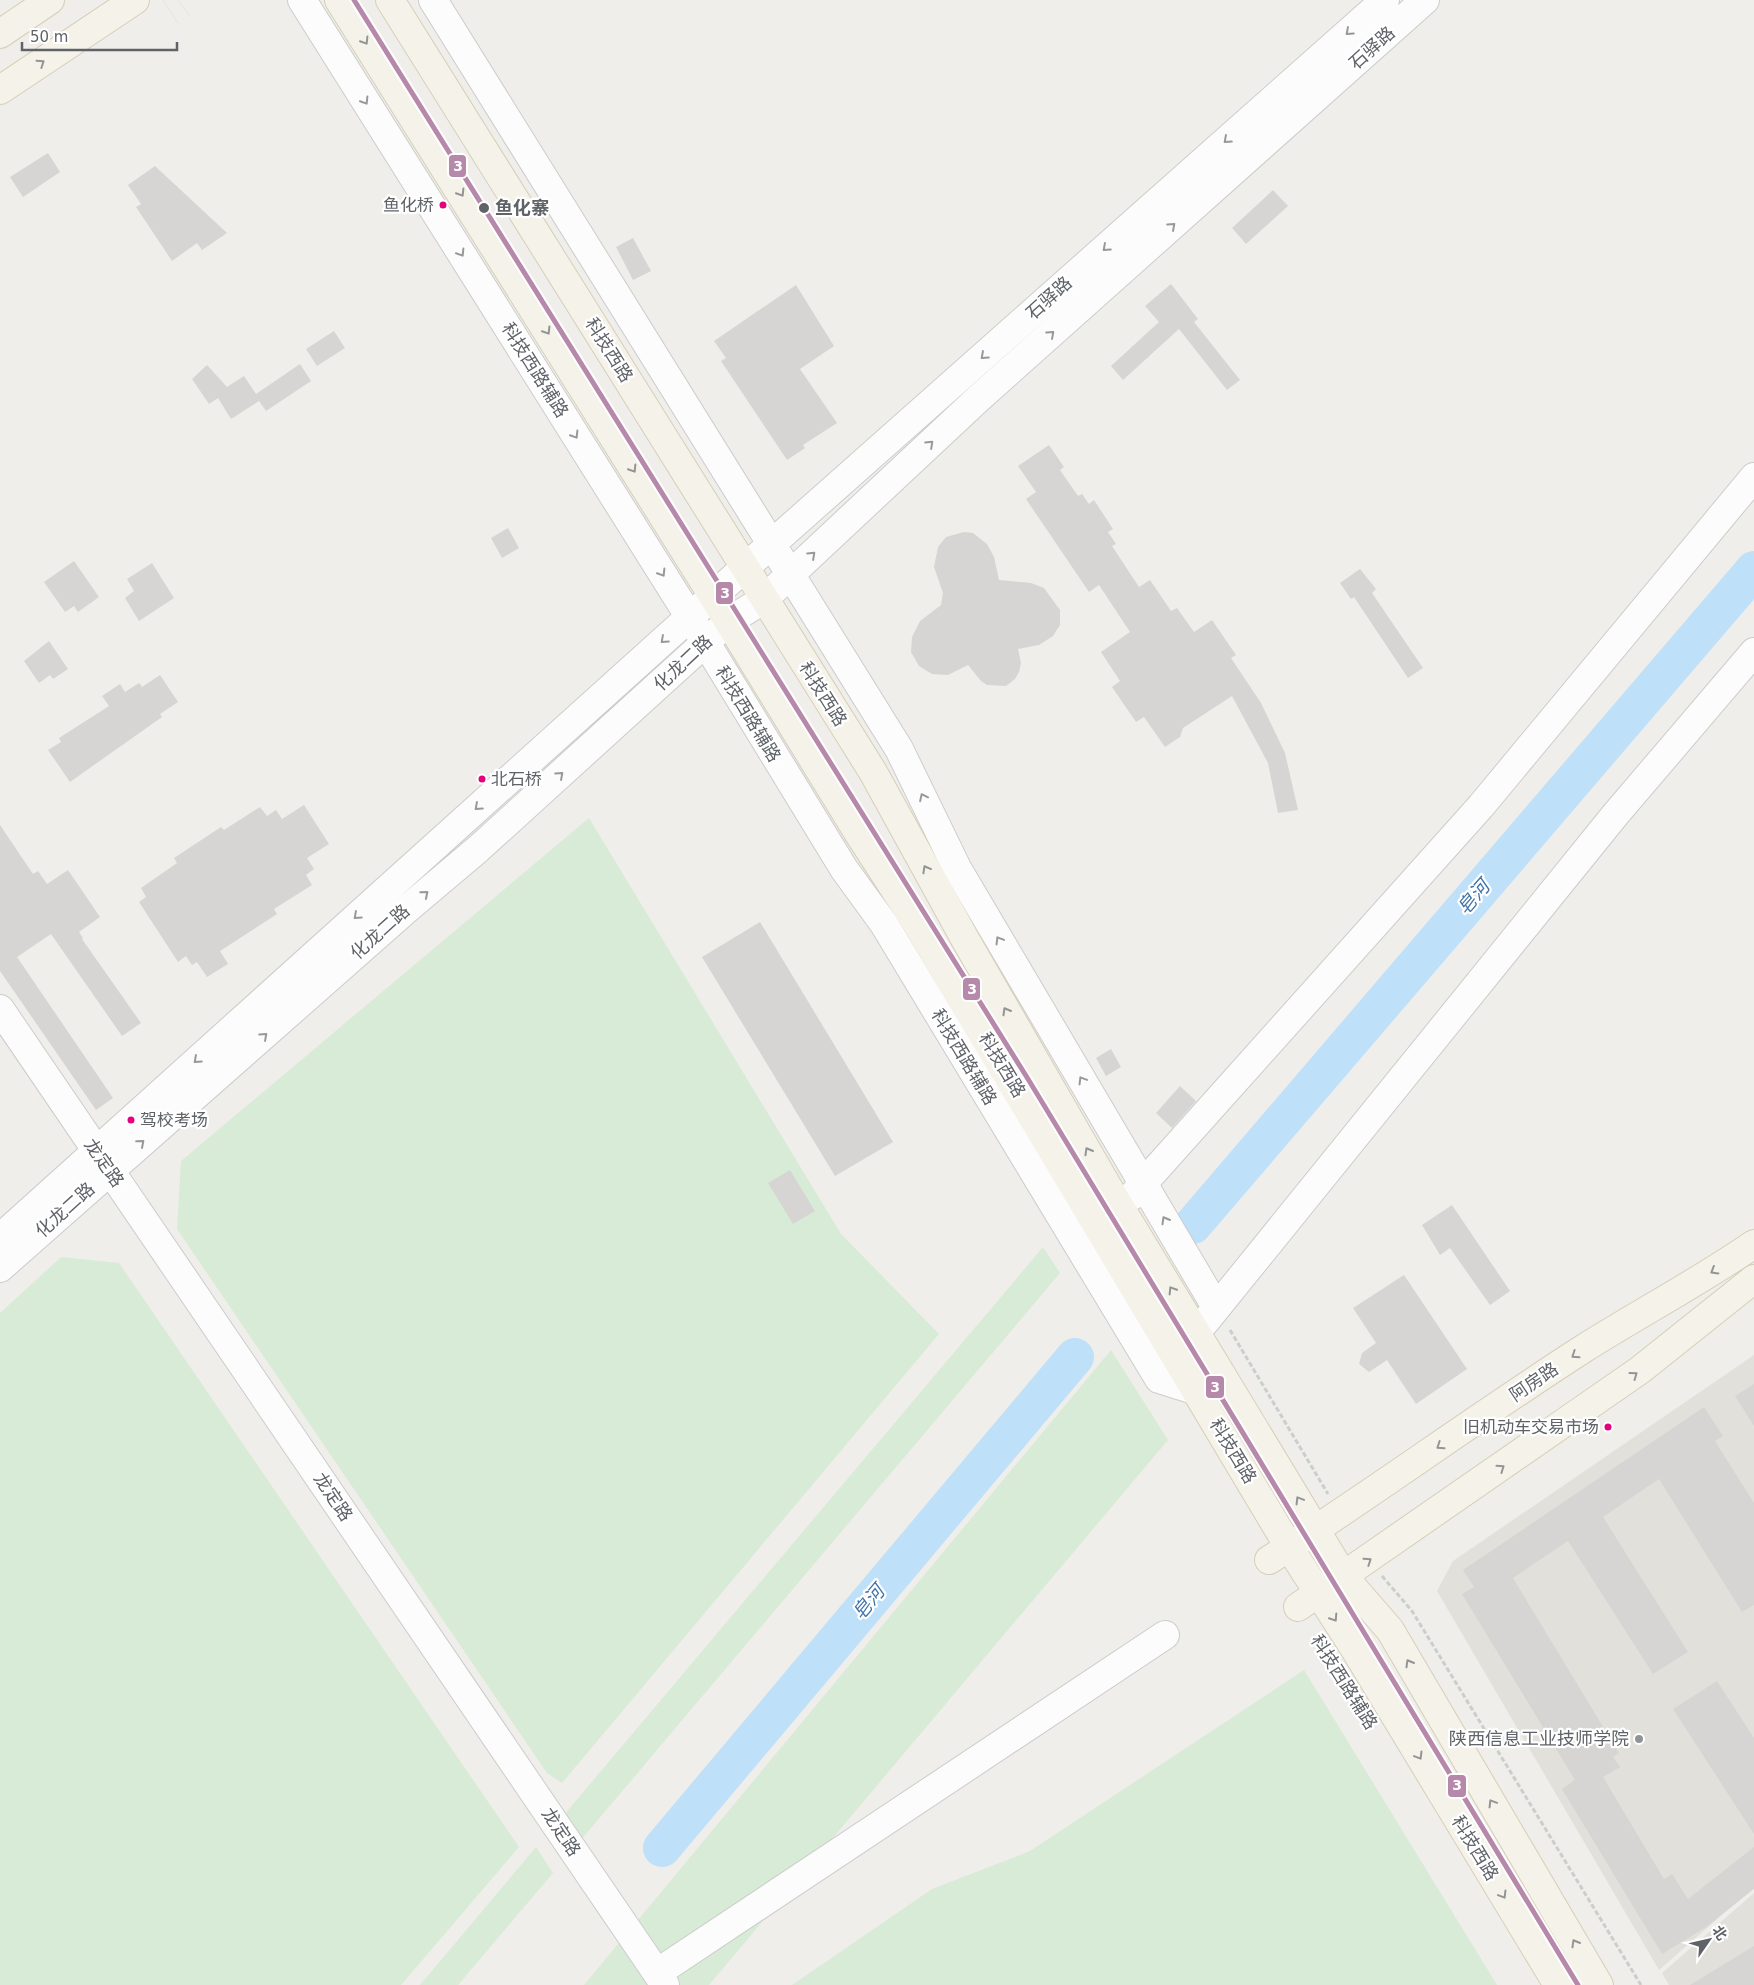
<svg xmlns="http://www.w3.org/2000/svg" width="1754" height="1985" viewBox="0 0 1754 1985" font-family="'DejaVu Sans','Noto Sans SC',sans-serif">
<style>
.education{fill:#e2e0da}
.green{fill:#d8ebd6}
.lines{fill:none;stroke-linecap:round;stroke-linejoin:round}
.river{stroke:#bfe0f9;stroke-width:38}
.building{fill:#d6d5d3}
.minor-casing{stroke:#cbcccc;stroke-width:30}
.major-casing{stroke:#d7ceb8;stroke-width:30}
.path{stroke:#cacfcc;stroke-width:3;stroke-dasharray:5 2.5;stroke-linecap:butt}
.minor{stroke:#fdfcfc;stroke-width:28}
.major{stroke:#f4f2e9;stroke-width:28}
.tram{stroke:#e4e4e4;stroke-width:1}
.metro-1-casing{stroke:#fff;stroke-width:9}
.metro-1{stroke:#b688a9;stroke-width:5}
.oneway{stroke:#96999c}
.oneway2{stroke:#939595}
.bus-dot{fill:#e5007d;stroke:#fff;stroke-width:2}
.stop-dot{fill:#5f6368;stroke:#fff;stroke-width:2}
.poi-dot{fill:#919496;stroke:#fff;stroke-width:2}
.labels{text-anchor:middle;stroke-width:4.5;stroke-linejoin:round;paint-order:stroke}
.bus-label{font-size:17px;fill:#5f6368;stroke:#fff;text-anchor:end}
.street-label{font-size:18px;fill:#5f6368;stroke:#fff}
.stop-label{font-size:18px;font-weight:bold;fill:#5f6368;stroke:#fff;text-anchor:start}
.poi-label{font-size:18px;fill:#5f6368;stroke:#fff;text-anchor:end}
.water-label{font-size:19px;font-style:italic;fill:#4174aa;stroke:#fff}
.line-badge{stroke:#fff;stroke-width:2}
.badge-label{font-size:14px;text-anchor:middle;font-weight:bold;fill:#fff}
</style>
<rect width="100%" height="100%" fill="#efeeea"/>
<!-- education -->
<path class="education" d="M1754 1355V1887L1659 1970 1437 1591 1453 1561Z
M1754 1893V1985H1669L1662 1973Z"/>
<!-- green -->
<path class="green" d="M589 818 841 1234 939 1334 562 1783 547 1773 177 1229 181 1161Z
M1043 1247 1060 1273 564 1860 547 1835Z
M61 1257 119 1263 519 1847 401 1985H0V1313Z
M1111 1350 1168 1440 709 1985H584Z
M1304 1670 1497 1985H792L932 1889 1030 1851Z
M536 1847 553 1873 458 1985H420Z"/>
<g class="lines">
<!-- river -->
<path class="river" d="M1193 1225 1754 570
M662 1848 1075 1357"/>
</g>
<!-- building -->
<path class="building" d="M48 153 60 172 23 197 10 177Z
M155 166 227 233 202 250 197 243 172 261 136 207 141 204 128 185Z
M1273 190 1288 206 1246 244 1232 228Z
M633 238 651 271 633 280 616 247Z
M1171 284 1198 319 1194 322 1240 380 1227 390 1179 329 1123 380 1111 366 1159 322 1145 306Z
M796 285 834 346 800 369 837 423 803 445 805 448 787 460 721 361 726 358 714 341Z
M334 331 345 348 317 366 306 349Z
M300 364 311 381 266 411 259 401 231 419 218 398 209 404 192 379 207 365 227 387 244 376 256 394Z
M1049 445 1064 467 1060 470 1078 496 1082 494 1089 504 1094 500 1113 529 1108 532 1116 544 1112 546 1139 587 1150 580 1171 611 1177 608 1194 632 1212 620 1236 655 1231 658 1261 703 1285 753 1298 810 1278 813 1268 763 1232 696 1183 728 1180 737 1165 747 1144 717 1136 722 1112 687 1120 681 1101 652 1130 632 1099 585 1089 592 1026 499 1036 492 1018 466Z
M508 528 519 548 502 558 491 538Z
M964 532 973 533 987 544 994 557 999 580 1031 583 1044 588 1060 610V625L1053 636 1039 645 1018 649 1021 663 1019 672 1015 679 1006 686 987 685 981 681 968 665 948 675 932 674 919 666 911 652 912 637 920 621 941 605 943 593 934 567 938 547 946 537Z
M74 561 99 597 78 612 74 606 65 612 44 582Z
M152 563 174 598 139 621 125 598 134 591 127 579Z
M1360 569 1376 589 1372 593 1423 668 1408 678 1354 597 1351 599 1340 583Z
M49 641 68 669 53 679 50 675 39 683 24 661Z
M160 675 178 702 160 714 162 717 70 782 48 750 61 742 59 738 109 706 102 696 120 684 125 692 139 683 142 687Z
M304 805 329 844 307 858 314 869 306 875 312 885 274 909 277 914 220 951 228 964 207 977 197 962 192 965 186 956 178 962 139 902 146 897 141 888 177 863 174 858 221 827 224 830 260 807 267 816 276 810 282 819Z
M0 825 33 874 38 871 47 884 68 870 100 917 79 932 83 938 82 939 141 1023 122 1036 51 934 17 957 113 1098 96 1110 0 971Z
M760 922 893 1142 835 1176 702 957Z
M1111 1049 1121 1067 1106 1076 1096 1058Z
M1180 1086 1196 1101 1172 1128 1156 1113Z
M790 1170 815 1211 793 1224 768 1183Z
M1452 1205 1510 1291 1490 1305 1450 1248 1440 1255 1422 1225Z
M1404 1275 1467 1369 1416 1404 1387 1360 1369 1372 1359 1364 1362 1353 1376 1343 1353 1308Z
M1754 1384V1426L1735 1396Z
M1704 1407 1723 1436 1715 1441 1754 1503V1605L1742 1612 1659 1479 1603 1517 1688 1652 1653 1674 1568 1541 1513 1578 1619 1753 1613 1757 1620 1767 1603 1777 1664 1879 1672 1874 1688 1899 1754 1847V1889L1706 1927 1662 1954 1562 1789 1575 1780 1462 1594 1474 1587 1463 1570Z
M1717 1681 1754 1738V1834L1673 1709Z
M1754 1946V1985H1690Z"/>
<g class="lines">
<defs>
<path id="minor" d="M302 0 706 643 844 869 884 924 1159 1379 1197 1391
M433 0 899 749 957 868 1216 1307
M0 1009 665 1985
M1132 1196 1481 806 1754 477
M0 1238 713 596 1385 0
M0 1268 407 909 478 849 729 621 763 600 979 398 1425 0
M1205 1322 1615 815 1754 652
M657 1973 1165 1635"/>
<path id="major" d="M339 0 713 596 857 831 917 924 1289 1547 1356 1651 1558 1985
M390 0 873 772 965 939 1109 1189 1344 1577 1390 1630 1599 1985
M0 34 50 0
M0 90 135 0
M1269 1560C1375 1492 1477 1417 1583 1349 1640 1313 1699 1282 1754 1244
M1298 1607 1640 1370 1754 1279"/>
</defs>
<!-- minor casing -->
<use href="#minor" class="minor-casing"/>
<!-- major casing -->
<use href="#major" class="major-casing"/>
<!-- path -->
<path class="path" d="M1230 1330 1328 1494
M1382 1576 1412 1611 1641 1985
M1325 1651 1361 1709"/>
<!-- minor -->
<use href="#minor" class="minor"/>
<!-- major -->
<use href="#major" class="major"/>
<!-- tram -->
<path class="tram" d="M163 0 178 23
M178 0 189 15"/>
<defs>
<path id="metro-1" d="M354 0 1028 1079 1578 1985"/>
</defs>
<!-- metro-1 casing -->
<use href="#metro-1" class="metro-1-casing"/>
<!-- metro-1 -->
<use href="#metro-1" class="metro-1"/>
</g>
<!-- one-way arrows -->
<defs><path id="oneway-chevron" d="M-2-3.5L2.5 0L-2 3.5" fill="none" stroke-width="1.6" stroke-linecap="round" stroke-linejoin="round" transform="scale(1.25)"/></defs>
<g class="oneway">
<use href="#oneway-chevron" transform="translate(1349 32) rotate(138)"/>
<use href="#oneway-chevron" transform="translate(365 101) rotate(58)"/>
<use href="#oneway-chevron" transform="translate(1227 140) rotate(138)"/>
<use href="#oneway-chevron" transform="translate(1172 226) rotate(-42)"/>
<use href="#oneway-chevron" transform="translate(1106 248) rotate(138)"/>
<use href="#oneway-chevron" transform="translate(461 253) rotate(58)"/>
<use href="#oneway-chevron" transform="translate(1051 334) rotate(-42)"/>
<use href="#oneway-chevron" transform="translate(984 356) rotate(138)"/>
<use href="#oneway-chevron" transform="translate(575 435) rotate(58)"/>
<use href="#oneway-chevron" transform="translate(930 444) rotate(-43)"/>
<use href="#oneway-chevron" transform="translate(812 555) rotate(-43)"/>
<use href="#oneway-chevron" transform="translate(662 573) rotate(58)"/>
<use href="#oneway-chevron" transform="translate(664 640) rotate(138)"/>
<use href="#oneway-chevron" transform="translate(560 775) rotate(-42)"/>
<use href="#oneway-chevron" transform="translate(923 797) rotate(-116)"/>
<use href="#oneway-chevron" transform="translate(478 807) rotate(138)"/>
<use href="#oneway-chevron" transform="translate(425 894) rotate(-40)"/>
<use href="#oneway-chevron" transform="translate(357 916) rotate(138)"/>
<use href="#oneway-chevron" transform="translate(999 940) rotate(-121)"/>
<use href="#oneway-chevron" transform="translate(264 1036) rotate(-42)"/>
<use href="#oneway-chevron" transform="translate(197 1060) rotate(138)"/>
<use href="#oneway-chevron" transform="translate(1082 1080) rotate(-121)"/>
<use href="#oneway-chevron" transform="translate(141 1143) rotate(-41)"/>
<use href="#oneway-chevron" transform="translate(1165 1220) rotate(-120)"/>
</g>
<g class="oneway2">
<use href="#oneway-chevron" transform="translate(365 41) rotate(58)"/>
<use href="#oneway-chevron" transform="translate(41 63) rotate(-34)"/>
<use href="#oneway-chevron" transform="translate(461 193) rotate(58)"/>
<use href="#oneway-chevron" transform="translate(547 331) rotate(58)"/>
<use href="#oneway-chevron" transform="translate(633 469) rotate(58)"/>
<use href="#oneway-chevron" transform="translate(926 869) rotate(-119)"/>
<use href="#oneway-chevron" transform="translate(1006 1011) rotate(-120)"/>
<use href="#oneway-chevron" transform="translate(1088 1151) rotate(-120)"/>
<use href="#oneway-chevron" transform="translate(1714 1271) rotate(149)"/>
<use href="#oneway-chevron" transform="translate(1172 1290) rotate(-122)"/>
<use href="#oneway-chevron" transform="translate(1575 1355) rotate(146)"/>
<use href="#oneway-chevron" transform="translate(1634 1375) rotate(-36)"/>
<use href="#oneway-chevron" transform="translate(1440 1446) rotate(146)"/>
<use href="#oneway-chevron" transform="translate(1501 1468) rotate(-35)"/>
<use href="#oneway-chevron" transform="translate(1299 1500) rotate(-121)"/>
<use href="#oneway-chevron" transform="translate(1368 1561) rotate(-34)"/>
<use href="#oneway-chevron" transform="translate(1334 1618) rotate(57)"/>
<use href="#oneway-chevron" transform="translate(1409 1663) rotate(-120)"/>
<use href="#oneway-chevron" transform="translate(1419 1756) rotate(59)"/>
<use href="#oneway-chevron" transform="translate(1492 1803) rotate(-121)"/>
<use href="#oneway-chevron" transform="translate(1503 1895) rotate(59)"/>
<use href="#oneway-chevron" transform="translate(1575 1943) rotate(-120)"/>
</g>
<!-- markers -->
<g class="bus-dot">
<circle cx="443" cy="205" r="4.5"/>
<circle cx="482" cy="779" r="4.5"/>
<circle cx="131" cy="1120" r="4.5"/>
<circle cx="1608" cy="1427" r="4.5"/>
</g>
<circle class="stop-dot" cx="484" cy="208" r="6"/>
<circle class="poi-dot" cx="1639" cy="1739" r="5"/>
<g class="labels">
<!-- bus labels -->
<g class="bus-label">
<text x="434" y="211">鱼化桥</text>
<text x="491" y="785" text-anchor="start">北石桥</text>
<text x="140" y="1126" text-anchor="start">驾校考场</text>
<text x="1599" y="1433">旧机动车交易市场</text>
</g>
<!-- street labels -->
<g class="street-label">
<text transform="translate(1372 48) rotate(-42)" y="6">石驿路</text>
<text transform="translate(1049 298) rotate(-42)" y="6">石驿路</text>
<text transform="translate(609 350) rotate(58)" y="6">科技西路</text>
<text transform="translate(535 370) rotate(58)" y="6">科技西路辅路</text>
<text transform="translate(683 663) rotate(-43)" y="6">化龙二路</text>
<text transform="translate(823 694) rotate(58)" y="6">科技西路</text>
<text transform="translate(748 714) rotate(59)" y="6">科技西路辅路</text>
<text transform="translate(380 932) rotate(-42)" y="6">化龙二路</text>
<text transform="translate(964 1057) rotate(59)" y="6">科技西路辅路</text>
<text transform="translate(1002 1065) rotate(59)" y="6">科技西路</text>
<text transform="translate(104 1163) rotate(55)" y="6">龙定路</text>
<text transform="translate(65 1210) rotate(-42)" y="6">化龙二路</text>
<text transform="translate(1534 1382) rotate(-34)" y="6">阿房路</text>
<text transform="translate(1233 1451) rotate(59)" y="6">科技西路</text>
<text transform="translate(333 1497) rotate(56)" y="6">龙定路</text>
<text transform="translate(1344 1682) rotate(58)" y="6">科技西路辅路</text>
<text transform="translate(561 1832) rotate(56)" y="6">龙定路</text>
<text transform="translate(1475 1848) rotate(59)" y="6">科技西路</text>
</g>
<!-- stop labels -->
<g class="stop-label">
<text x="495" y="214">鱼化寨</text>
</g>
<!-- poi labels -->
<g class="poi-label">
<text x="1629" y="1745">陕西信息工业技师学院</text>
</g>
<!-- water labels -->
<g class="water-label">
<text transform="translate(1473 897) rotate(-49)" y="7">皂河</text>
<text transform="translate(868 1602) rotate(-50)" y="7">皂河</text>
</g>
</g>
<g class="line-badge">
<rect x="448" y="154" width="19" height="24" rx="5" fill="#b688a9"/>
<rect x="715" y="581" width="19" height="24" rx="5" fill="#b688a9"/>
<rect x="962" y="977" width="19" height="24" rx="5" fill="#b688a9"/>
<rect x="1205" y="1375" width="20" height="24" rx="5" fill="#b688a9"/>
<rect x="1447" y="1774" width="20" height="24" rx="5" fill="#b688a9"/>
</g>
<g class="badge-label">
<text x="458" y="171">3</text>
<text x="725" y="598">3</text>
<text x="972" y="994">3</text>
<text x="1215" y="1392">3</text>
<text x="1457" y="1790">3</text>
</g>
<!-- north arrow -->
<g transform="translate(1709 1940) rotate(56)" stroke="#ffffff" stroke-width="4" paint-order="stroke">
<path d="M0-4L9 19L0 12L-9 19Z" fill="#5f6368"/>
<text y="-8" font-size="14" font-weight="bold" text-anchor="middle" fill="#5f6368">北</text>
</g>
<!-- scale -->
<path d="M22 42v8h155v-8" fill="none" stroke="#5f6368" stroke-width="2.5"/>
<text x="30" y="42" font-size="15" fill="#5f6368" stroke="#ffffff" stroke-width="4" paint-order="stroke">50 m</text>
</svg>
